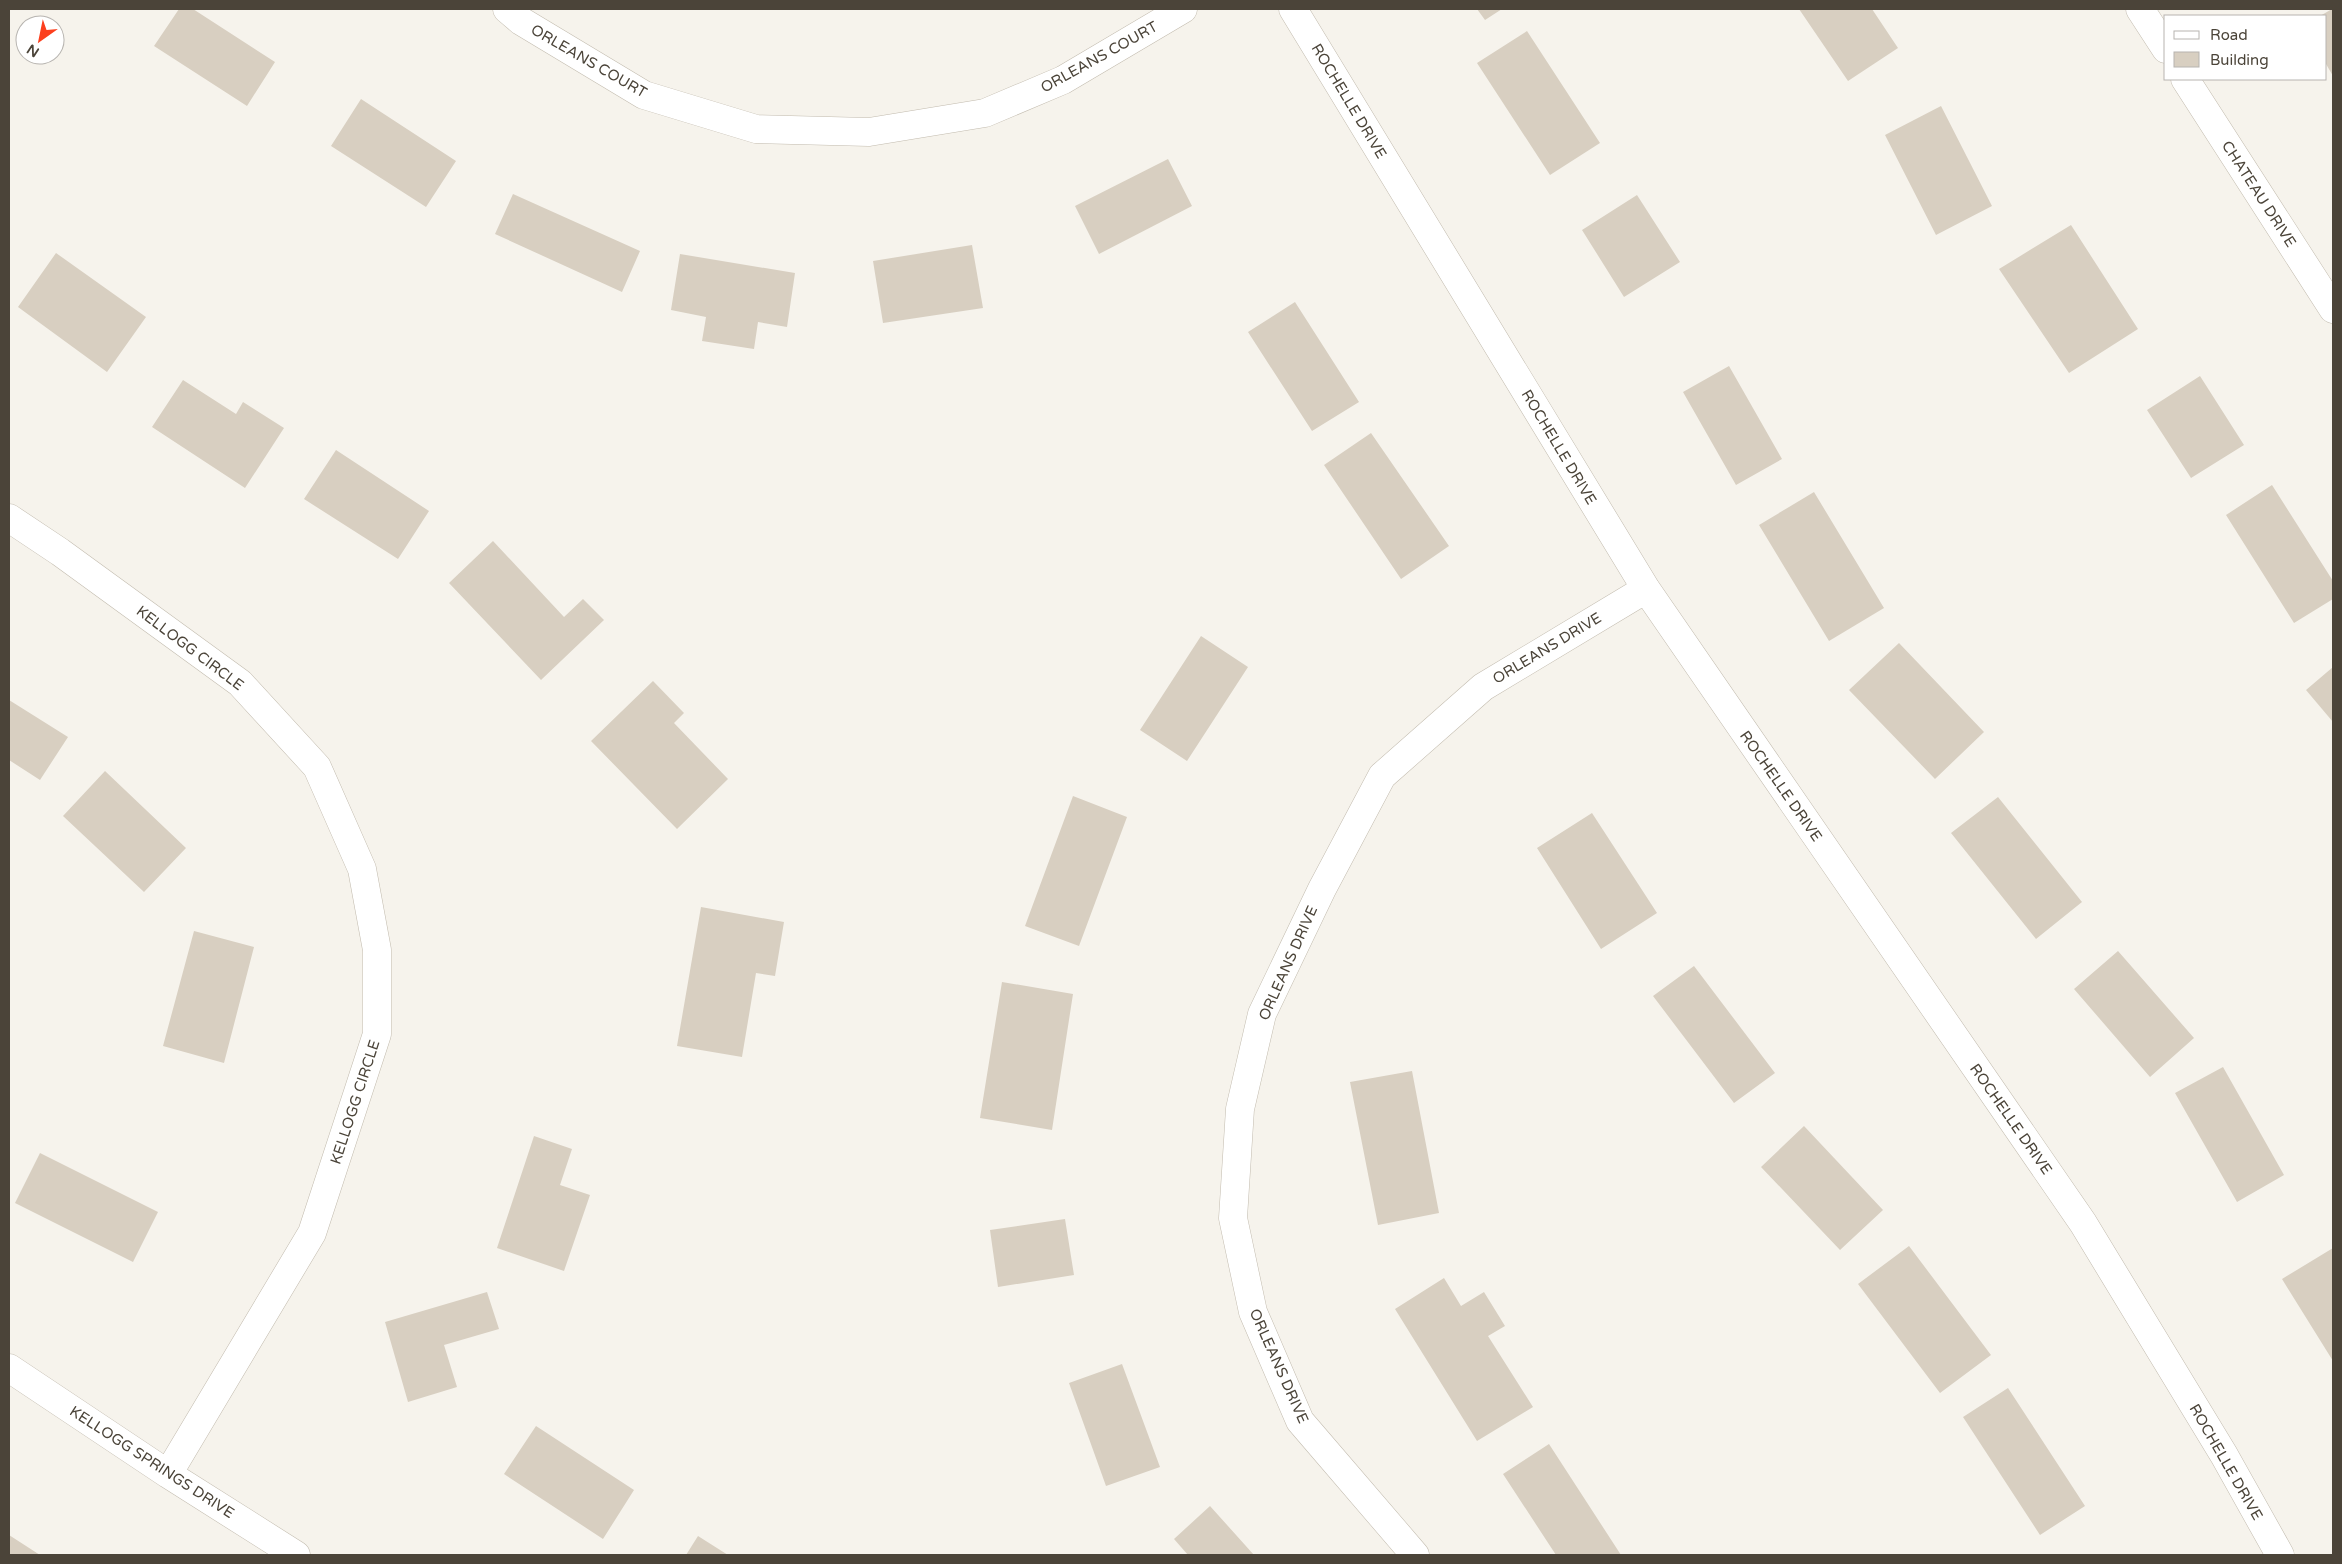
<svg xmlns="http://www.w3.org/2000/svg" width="2342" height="1564" viewBox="0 0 2342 1564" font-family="'Varela Round',sans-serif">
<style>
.building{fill:#d8cfc1}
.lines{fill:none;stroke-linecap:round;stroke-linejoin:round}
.minor-casing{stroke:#c2bbae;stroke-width:29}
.minor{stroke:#fff;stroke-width:28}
.labels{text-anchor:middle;stroke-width:4;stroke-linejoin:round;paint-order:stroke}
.street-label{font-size:15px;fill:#4b4439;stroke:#fff}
</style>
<rect width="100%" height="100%" fill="#f6f3ec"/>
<!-- building -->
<path class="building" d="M179 9H193L275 62 247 106 154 46Z
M1477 9H1502L1485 20Z
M1799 9H1872L1898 48 1848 81Z
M2332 9H2333V76L2326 64V16H2320Z
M1527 31 1600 143 1550 175 1477 63Z
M361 99 456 161 426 207 331 146Z
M1941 106 1992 206 1936 235 1885 135Z
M1168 159 1192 206 1099 254 1075 206Z
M513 194 640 251 622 292 495 234Z
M1637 195 1680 262 1624 297 1582 230Z
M2071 225 2138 329 2069 373 1999 269Z
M972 245 983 308 883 323 873 261Z
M56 253 146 317 107 372 18 307Z
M680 254 795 273 787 327 758 322 754 349 702 341 706 317 671 310Z
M1295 302 1359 402 1312 431 1248 332Z
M1729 366 1782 459 1736 485 1683 392Z
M2200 376 2244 445 2191 478 2147 410Z
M183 380 236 414 243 402 284 428 245 488 152 427Z
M1371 433 1449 546 1401 579 1324 465Z
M336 450 429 511 398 559 304 499Z
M2272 485 2333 581V599L2294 623 2226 515Z
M1814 492 1884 608 1829 641 1759 525Z
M493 541 564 617 583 599 604 620 541 680 449 583Z
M1201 636 1248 667 1187 761 1140 730Z
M1899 643 1984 732 1935 779 1849 690Z
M2333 667V722L2306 690Z
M653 681 684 713 674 723 728 779 677 829 591 741Z
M9 700 68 737 40 780 9 760Z
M105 771 186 848 144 892 63 816Z
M1073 796 1127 817 1079 946 1025 926Z
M1998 797 2082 902 2036 939 1951 833Z
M1592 813 1657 913 1601 949 1537 848Z
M701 907 784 922 775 976 756 973 742 1057 677 1046Z
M194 931 254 947 224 1063 163 1046Z
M2118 951 2194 1038 2150 1077 2074 989Z
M1694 966 1775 1073 1734 1103 1653 996Z
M1002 982 1073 994 1052 1130 980 1118Z
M2223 1067 2284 1175 2237 1202 2175 1093Z
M1412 1071 1439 1213 1378 1225 1350 1082Z
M1804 1126 1883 1210 1840 1250 1761 1167Z
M534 1136 572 1149 560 1185 590 1195 564 1271 497 1248Z
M40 1153 158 1212 133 1262 15 1203Z
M1065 1219 1074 1275 998 1287 990 1230Z
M1909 1246 1991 1355 1940 1393 1858 1284Z
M2333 1248V1361L2282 1279Z
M1444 1278 1461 1306 1484 1292 1505 1326 1488 1336 1533 1407 1477 1441 1395 1309Z
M487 1292 499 1329 444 1345 457 1387 408 1402 385 1322Z
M1122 1364 1160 1467 1106 1486 1069 1383Z
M2008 1388 2085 1506 2040 1535 1963 1417Z
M536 1426 634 1490 603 1539 504 1474Z
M1549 1444 1621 1555H1556L1503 1474Z
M1210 1506 1254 1555H1188L1174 1539Z
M9 1535 40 1555H9Z
M698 1536 728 1555H686Z"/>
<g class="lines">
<defs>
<path id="minor" d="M507 9 521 21 644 95 756 129 869 132 985 113 1063 80 1183 9
M1293 9 1646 589 2083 1223 2224 1455 2280 1555
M2140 9 2166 49
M2185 79 2333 309
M9 518 60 552 240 683 317 767 362 869 377 950V1034L312 1233 168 1474
M9 1368 168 1474 296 1555
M1415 1555 1300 1421 1253 1312 1233 1218 1240 1109 1262 1014 1322 889 1382 776 1483 687 1646 589"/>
</defs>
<!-- minor casing -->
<use href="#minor" class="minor-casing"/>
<!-- minor -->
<use href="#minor" class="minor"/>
</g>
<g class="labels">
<!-- street labels -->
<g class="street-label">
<text transform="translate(1099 57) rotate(-29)" y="5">ORLEANS COURT</text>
<text transform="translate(589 61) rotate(30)" y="5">ORLEANS COURT</text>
<text transform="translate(1349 101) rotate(59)" y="5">ROCHELLE DRIVE</text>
<text transform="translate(2259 194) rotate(57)" y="5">CHATEAU DRIVE</text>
<text transform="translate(1559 447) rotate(59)" y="5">ROCHELLE DRIVE</text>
<text transform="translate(190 648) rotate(37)" y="5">KELLOGG CIRCLE</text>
<text transform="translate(1547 648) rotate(-31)" y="5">ORLEANS DRIVE</text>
<text transform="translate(1781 786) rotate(55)" y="5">ROCHELLE DRIVE</text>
<text transform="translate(1288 963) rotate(-66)" y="5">ORLEANS DRIVE</text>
<text transform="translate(355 1102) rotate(-72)" y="5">KELLOGG CIRCLE</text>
<text transform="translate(2011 1119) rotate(55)" y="5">ROCHELLE DRIVE</text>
<text transform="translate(1279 1366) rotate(66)" y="5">ORLEANS DRIVE</text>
<text transform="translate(152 1462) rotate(33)" y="5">KELLOGG SPRINGS DRIVE</text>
<text transform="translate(2226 1462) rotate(60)" y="5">ROCHELLE DRIVE</text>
</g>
</g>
<!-- border -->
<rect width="2342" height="1564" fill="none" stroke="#4b4439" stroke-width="20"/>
<!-- legend -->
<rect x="2164" y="15" width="162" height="65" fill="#ffffff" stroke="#b7b4b0"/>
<rect x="2174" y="31" width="25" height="8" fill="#ffffff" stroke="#b7b4b0"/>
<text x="2210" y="40" font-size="15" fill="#4b4439">Road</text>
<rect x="2174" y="52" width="25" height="15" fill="#d8cfc1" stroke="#b7b4b0"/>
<text x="2210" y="65" font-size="15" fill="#4b4439">Building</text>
<!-- north arrow -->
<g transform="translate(40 40) rotate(213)"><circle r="24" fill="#ffffff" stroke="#b7b4b0"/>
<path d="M0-4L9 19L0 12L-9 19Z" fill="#fc3f1d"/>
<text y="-8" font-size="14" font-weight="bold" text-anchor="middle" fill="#4b4439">N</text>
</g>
</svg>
